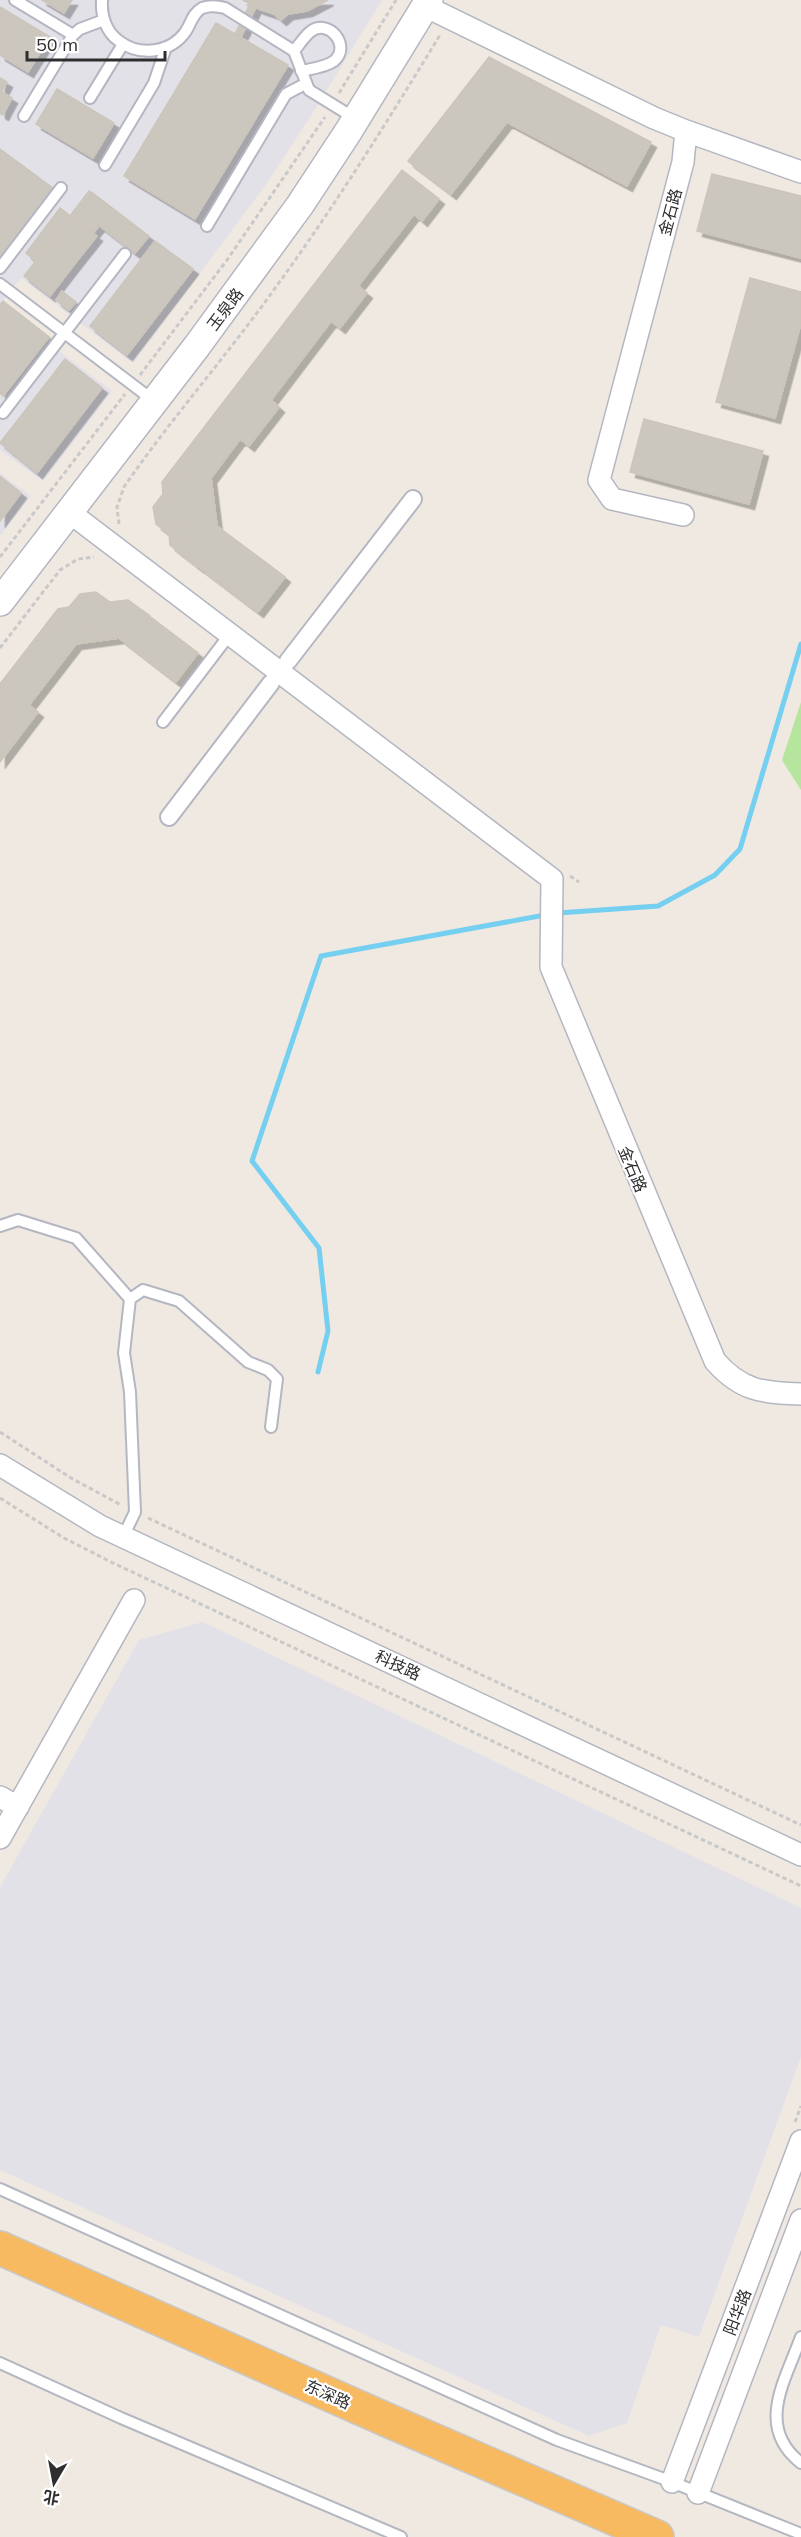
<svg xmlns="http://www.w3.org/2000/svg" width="801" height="2537" viewBox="0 0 801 2537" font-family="Mulish,'Noto Sans SC',sans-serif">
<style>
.industrial{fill:#e3e1e8}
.green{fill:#b6e59e}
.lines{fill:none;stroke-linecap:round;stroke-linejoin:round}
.stream{stroke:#75cff0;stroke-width:5}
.building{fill:#cbc7bf;stroke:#cbc5ba;stroke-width:1.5;filter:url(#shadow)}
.service-casing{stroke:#b4b7c1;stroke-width:14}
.pedestrian-casing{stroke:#b4b7c1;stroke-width:20}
.minor-casing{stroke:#b4b7c1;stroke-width:24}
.tertiary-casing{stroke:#b4b7c1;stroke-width:30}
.trunk-casing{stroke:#c9c9c9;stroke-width:36}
.path{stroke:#c9c9c9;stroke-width:3;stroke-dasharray:4.5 3;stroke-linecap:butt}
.service{stroke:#fff;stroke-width:10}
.pedestrian{stroke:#fff;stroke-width:16}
.minor{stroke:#fff;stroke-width:21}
.tertiary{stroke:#fff;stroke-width:27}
.trunk{stroke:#f8ba60;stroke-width:33}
.labels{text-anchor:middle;stroke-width:4.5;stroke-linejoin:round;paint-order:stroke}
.street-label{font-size:16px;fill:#2e2e2e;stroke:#fff}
</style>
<defs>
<filter id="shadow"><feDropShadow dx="5.5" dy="5.5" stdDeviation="0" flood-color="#0004"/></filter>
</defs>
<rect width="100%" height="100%" fill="#efe9e1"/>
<!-- industrial -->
<path class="industrial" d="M0 0H382L314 111 267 183 133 363 21 278 3 301 49 337 46 341 112 391 43 481 0 450Z
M0 473 31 496 0 536Z
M203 1622 801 1908V2057L699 2337 661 2325 627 2423 589 2436 0 2170V1887L139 1640Z"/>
<!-- green -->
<path class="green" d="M801 702V790L782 760Z"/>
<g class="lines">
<!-- stream -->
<path class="stream" d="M558 913 658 906 715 875 740 849 801 644
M318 1372 328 1331 319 1248 252 1161 321 956 545 915"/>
</g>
<!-- building -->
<path class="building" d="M42 0H72L64 13Z
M243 0H269L259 9Z
M243 0H303L281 20 274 14 259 9Z
M243 0H328L307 11 288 14 281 20 274 14 259 9Z
M250 4 256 7 241 37 235 34Z
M0 7 50 37 28 72 0 55Z
M216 23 288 65 195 219 124 176Z
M489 57 651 142 627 186 507 122 451 194 408 161Z
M0 78 7 82 2 92 12 98 3 115 0 113Z
M57 89 114 123 93 158 36 124Z
M0 149 54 189 0 259Z
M402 170 439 199 422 221 414 214 358 286 367 293 340 328 331 321 271 400 279 407 249 446 240 439 211 478 217 526 285 577 258 612 170 545 169 534 156 524 153 507 163 494 162 482Z
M712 174 801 196V258L697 231Z
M89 191 94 194 80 211 99 226 93 233 70 216Z
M94 194 149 236 135 253 80 211Z
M60 208 69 215 35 260 26 253Z
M70 216 97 236 77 261 51 241Z
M51 241 77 261 50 296 24 276Z
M155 241 193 269 127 355 90 326Z
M750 278 801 292V323L775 418 716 402Z
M62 291 76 302 69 310 56 300Z
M3 301 49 337 3 396 0 393V305Z
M65 359 102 388 37 473 0 443Z
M644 419 763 451 749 504 630 472Z
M183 455 191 461 176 481 194 478 202 536 179 539 204 559 198 567 170 545 169 534 156 524 153 507 163 494 162 482Z
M0 476 21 493 0 521Z
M159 513a15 15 0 1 1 30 0a15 15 0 1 1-30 0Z
M96 592 110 602 128 600 150 616 131 641 121 633 74 639 71 617 63 618 54 630 46 624 58 609 69 607 80 594Z
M96 592 110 602 128 600 198 653 176 682 119 638 76 644 29 705 38 712 0 762V684L58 609 69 607 80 594Z
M76 612a15 15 0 1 1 30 0a15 15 0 1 1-30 0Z"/>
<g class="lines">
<defs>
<path id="service" d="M15 0 73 35
M102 0C101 16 106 32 119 41 140 57 171 53 186 31 191 23 193 13 202 8 210 5 218 6 225 8L294 51 309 90 356 119
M294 51C299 45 304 37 310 32 328 17 352 46 334 61 326 67 311 69 301 71
M90 98 123 44
M24 116 73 35 80 29 104 20
M105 165 154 83 166 47
M207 226 286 94 305 84
M0 268 61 188
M0 284 154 401
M3 413 125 254
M163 722 230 634
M0 1226 18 1220 76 1238 130 1299 124 1353 130 1392 135 1512 123 1537
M130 1299 143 1290 179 1301 248 1362 268 1370 277 1379 271 1427
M0 2189 557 2440 667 2480 801 2534
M801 2337C785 2381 755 2427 801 2463
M0 2363 121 2418 401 2537"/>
<path id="pedestrian" d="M288 661 413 499
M169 817 271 683"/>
<path id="minor" d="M425 6 654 118 686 131 683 162 599 480 612 499 683 515
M686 131 801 172
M69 512 552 879 551 967 715 1361C741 1391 763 1393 801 1394
M0 1465 100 1526 801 1855
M0 1797 18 1807
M0 1838 134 1600
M672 2482 801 2141
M698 2493 801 2220"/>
<path id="tertiary" d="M0 602 197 346 300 205 348 132 429 0"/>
<path id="trunk" d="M0 2248 387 2420 657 2537"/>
</defs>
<!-- service casing -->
<use href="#service" class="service-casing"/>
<!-- pedestrian casing -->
<use href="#pedestrian" class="pedestrian-casing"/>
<!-- minor casing -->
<use href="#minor" class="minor-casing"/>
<!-- tertiary casing -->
<use href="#tertiary" class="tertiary-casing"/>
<!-- trunk casing -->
<use href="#trunk" class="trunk-casing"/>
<!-- path -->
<path class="path" d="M339 93 396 0
M140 375 227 260 325 117
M119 524 117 507 124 487C170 420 225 358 273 291 333 209 387 122 440 35
M0 557 125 394
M0 648 60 570 78 559 94 557
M570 876 579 882
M0 1432 71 1478 121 1505
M0 1498 64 1538 111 1562 801 1886
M148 1518 801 1825
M795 2122 801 2106"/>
<!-- service -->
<use href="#service" class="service"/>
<!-- pedestrian -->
<use href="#pedestrian" class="pedestrian"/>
<!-- minor -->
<use href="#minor" class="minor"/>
<!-- tertiary -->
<use href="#tertiary" class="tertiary"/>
<!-- trunk -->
<use href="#trunk" class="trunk"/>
</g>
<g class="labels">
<!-- street labels -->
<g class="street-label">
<text transform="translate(670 212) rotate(-75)" y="6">金石路</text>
<text transform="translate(225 309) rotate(-53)" y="6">玉泉路</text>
<text transform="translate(633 1169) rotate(67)" y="6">金石路</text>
<text transform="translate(398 1665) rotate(25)" y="6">科技路</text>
<text transform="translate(737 2312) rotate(-69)" y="6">阳华路</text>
<text transform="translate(328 2394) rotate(24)" y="6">东深路</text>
</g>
</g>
<!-- north arrow -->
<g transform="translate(54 2483) rotate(190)" stroke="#ffffff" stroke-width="4.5" paint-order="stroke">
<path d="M0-4.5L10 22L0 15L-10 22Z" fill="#2e2e2e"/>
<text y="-9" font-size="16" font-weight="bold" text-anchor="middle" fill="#2e2e2e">北</text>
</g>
<!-- scale -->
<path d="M27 51v9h138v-9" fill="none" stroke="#2e2e2e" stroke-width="3"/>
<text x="36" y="51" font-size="18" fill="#2e2e2e" stroke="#ffffff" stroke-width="4.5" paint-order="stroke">50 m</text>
</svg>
